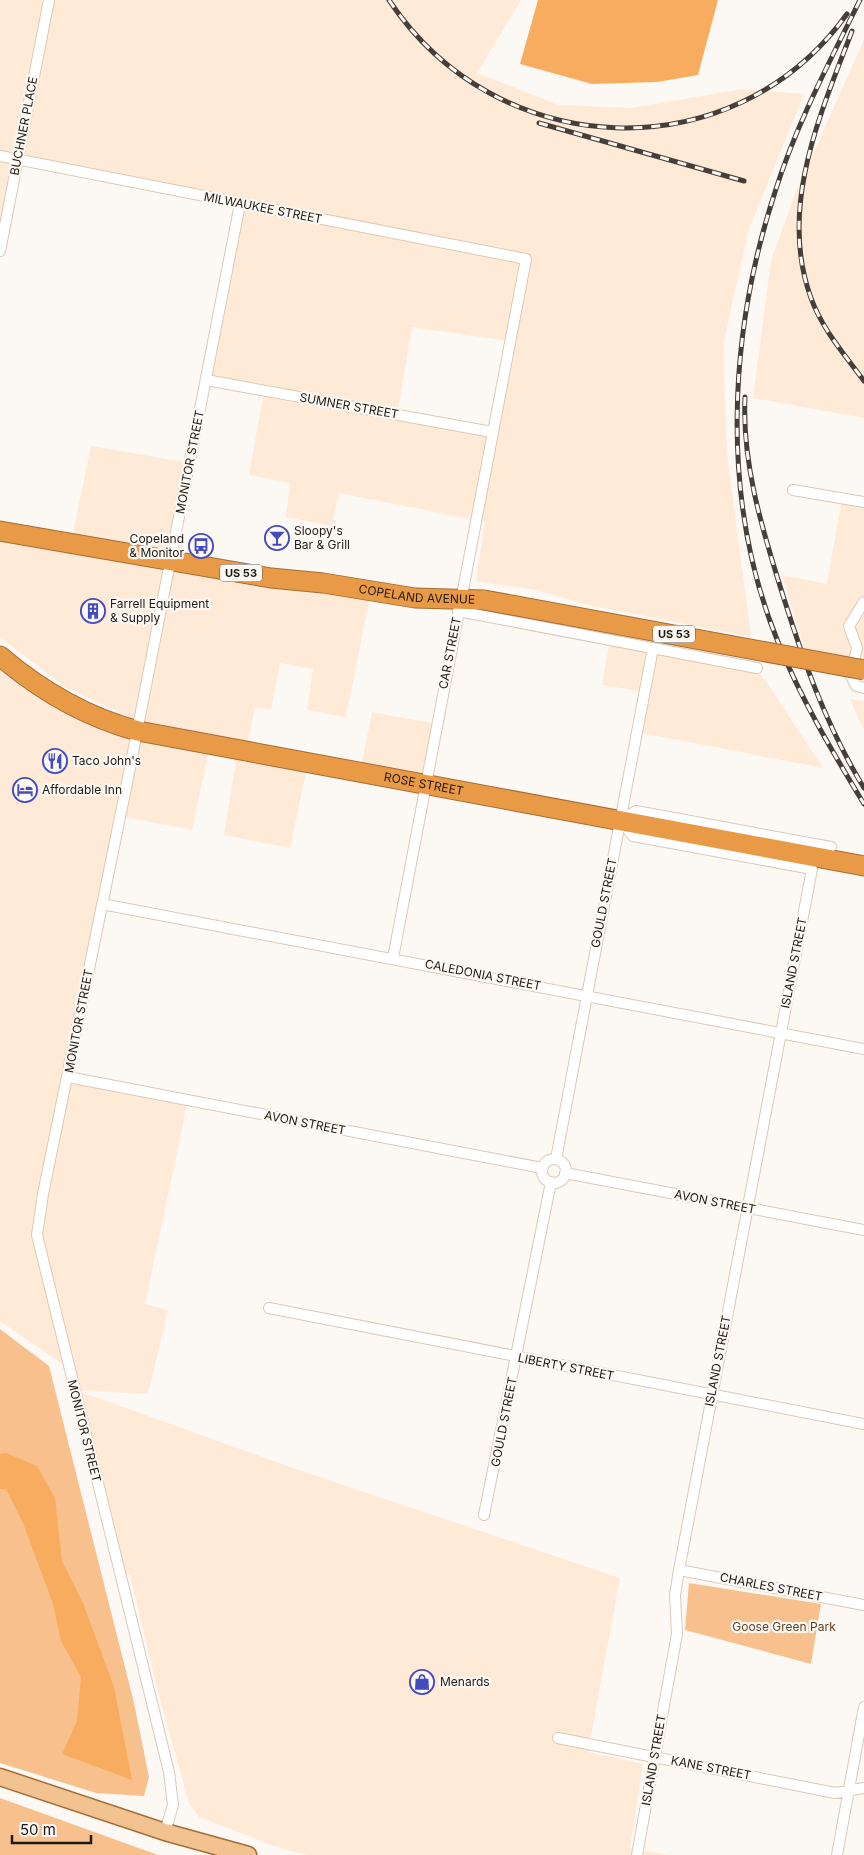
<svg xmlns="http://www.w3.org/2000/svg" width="864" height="1855" viewBox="0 0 864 1855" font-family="Inter,sans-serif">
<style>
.built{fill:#ffead7;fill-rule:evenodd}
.green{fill:#f7c08d}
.water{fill:#f8ac5f}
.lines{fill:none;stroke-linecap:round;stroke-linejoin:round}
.street-casing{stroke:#dcc9b7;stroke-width:12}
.primary-casing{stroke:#a36d34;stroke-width:19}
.highway-casing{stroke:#a36d34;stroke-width:21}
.street{stroke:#fff;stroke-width:10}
.primary{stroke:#f2c291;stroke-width:16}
.highway{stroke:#e99a47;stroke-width:19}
.rail-casing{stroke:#463f39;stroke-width:5}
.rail{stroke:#fcf8f4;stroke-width:3;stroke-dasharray:9;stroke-linecap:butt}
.highway-bridge-casing{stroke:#a36d34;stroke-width:21;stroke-linecap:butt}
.highway-bridge{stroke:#e99a47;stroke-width:19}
.labels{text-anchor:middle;stroke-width:4.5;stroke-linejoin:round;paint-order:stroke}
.shield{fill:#fcf8f4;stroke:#625c56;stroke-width:1}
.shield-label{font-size:11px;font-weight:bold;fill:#201912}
.street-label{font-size:12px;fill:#201912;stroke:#fcf8f4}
.poi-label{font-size:12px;fill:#201912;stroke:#fcf8f4;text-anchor:start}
.park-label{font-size:12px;fill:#604121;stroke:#fcf8f4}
</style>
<rect width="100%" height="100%" fill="#fcf8f4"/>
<!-- built -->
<path class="built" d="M0 0H521L477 73 559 105 630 108 743 89 804 94 749 229 723 344 727 453 751 637 588 605 537 590 476 581 485 522 339 493 332 526 286 517 290 483 249 475 264 391 206 380 240 204 18 160 0 251ZM412 327 510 341 492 432 397 415Z
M864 40V418L753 398 771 261 795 194Z
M91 446 190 463 171 560 371 592 346 717 307 710 313 669 280 663 271 710 255 707 246 751 308 763 290 848 224 835 238 750 210 745 192 830 120 816 68 1077 188 1100 145 1304 168 1310 148 1394 76 1390 293 1468 620 1578 588 1752 643 1764 630 1848 667 1855H306L274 1846 199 1817 189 1803 160 1699 130 1575 120 1574 69 1369 0 1321V672L34 696 110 733 119 712 65 687 0 637V531L71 543Z
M842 499 864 502V670L808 660 782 575 827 584Z
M610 640 757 668 823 768 637 732 645 692 602 685Z
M850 699 864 701V730Z
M372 712 437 724 426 785 360 773Z"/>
<!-- green -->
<path class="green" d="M0 1329 49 1366 134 1703 149 1777 144 1796 96 1793 0 1763Z
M689 1583 821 1604 811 1664 685 1630Z
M0 1798 158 1855H0Z"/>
<!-- water -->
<path class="water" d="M538 0H718L698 75 657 82 592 84 520 64Z
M6 1453 37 1466 55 1498 62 1561 83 1603 114 1687 132 1780 62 1754 77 1721 81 1677 61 1641 53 1604 23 1523 6 1489H0V1454Z"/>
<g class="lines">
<defs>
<path id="street" d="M0 156 526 259 393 958
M0 251 49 0
M206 380 492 432
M793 490 864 502
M864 602 849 626 857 648 851 676 856 686 864 688
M458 611 757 668
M102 904 864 1049
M68 1077 542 1168
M556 1159 653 648
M542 1171a12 12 0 1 1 24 0a12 12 0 1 1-24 0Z
M565 1173 864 1230
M269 1308 864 1424
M484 1515 551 1182
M679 1570 864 1605
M558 1738 835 1793 864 1788
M165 1832 173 1805 169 1772 37 1235 43 1194 127 783 240 204
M637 1855 677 1634 675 1595 679 1570 812 869 633 836 620 820 636 811 831 847
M837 1855 864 1707"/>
<path id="primary" d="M0 1777 165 1832 248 1855"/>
<g id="highway">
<path id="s1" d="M0 531 271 578 323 583 415 598 484 600"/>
<path id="s2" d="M0 656C41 691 86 717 138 731L864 866"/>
</g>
</defs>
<!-- street casing -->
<use href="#street" class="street-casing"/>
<!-- primary casing -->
<use href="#primary" class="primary-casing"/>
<!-- highway casing -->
<use href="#highway" class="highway-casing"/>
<!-- street -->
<use href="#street" class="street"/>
<!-- primary -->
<use href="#primary" class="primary"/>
<!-- highway -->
<use href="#highway" class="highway"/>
<defs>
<path id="rail" d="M389 0C496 162 732 174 847 14
M860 0C829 63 796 125 775 192 728 336 720 500 778 642 801 699 832 751 864 804
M852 31C820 115 778 208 811 298 822 329 845 355 864 381
M539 123 744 181
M745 397C742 462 761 525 780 586 802 657 825 724 864 788"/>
</defs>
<!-- rail casing -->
<use href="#rail" class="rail-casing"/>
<!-- rail -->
<use href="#rail" class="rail"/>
<defs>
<path id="highway-bridge" d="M484 600 864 670"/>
</defs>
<!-- highway-bridge casing -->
<use href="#highway-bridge" class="highway-bridge-casing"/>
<!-- highway-bridge -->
<use href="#highway-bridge" class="highway-bridge"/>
</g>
<!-- icons -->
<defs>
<symbol id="bar-ring" viewBox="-11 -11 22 22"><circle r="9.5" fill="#fcf8f4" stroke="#444bc0" stroke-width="1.5"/><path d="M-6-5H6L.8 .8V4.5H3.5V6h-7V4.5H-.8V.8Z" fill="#444bc0"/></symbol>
<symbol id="bus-ring" viewBox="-11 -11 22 22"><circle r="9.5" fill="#fcf8f4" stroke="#444bc0" stroke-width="1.5"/><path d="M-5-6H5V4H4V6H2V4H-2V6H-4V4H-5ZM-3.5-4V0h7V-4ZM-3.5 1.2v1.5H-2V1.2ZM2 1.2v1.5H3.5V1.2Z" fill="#444bc0"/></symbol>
<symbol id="building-ring" viewBox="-11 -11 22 22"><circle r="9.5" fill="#fcf8f4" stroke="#444bc0" stroke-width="1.5"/><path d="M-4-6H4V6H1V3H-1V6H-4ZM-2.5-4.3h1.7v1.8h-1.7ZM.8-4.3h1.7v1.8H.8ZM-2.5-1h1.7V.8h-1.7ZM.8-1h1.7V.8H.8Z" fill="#444bc0"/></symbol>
<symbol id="restaurant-ring" viewBox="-11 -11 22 22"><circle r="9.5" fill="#fcf8f4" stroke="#444bc0" stroke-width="1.5"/><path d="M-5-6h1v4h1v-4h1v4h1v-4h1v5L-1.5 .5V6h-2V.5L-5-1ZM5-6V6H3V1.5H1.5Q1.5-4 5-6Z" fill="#444bc0"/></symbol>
<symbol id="hotel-ring" viewBox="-11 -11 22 22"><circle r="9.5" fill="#fcf8f4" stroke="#444bc0" stroke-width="1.5"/><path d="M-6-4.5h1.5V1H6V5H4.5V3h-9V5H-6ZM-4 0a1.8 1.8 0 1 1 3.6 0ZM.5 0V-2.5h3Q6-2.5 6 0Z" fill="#444bc0"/></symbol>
<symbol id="shop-ring" viewBox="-11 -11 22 22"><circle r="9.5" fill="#fcf8f4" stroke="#444bc0" stroke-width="1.5"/><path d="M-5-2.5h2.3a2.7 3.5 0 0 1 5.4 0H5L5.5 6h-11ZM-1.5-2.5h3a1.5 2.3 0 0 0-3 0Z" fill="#444bc0"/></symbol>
</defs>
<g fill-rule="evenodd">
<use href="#bar-ring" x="263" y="524" width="28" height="28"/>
<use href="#bus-ring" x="187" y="532" width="28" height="28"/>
<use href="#building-ring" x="79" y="597" width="28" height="28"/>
<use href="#restaurant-ring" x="41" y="747" width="28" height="28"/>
<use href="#hotel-ring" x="11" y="776" width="28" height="28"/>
<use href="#shop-ring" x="408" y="1668" width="28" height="28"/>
</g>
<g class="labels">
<!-- shield labels -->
<g class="shield">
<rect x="220" y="564.5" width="42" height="17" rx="4"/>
<rect x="653" y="625.5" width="42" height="17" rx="4"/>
</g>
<g class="shield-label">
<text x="241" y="577">US 53</text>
<text x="674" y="638">US 53</text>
</g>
<!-- street labels -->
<g class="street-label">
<text transform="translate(24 126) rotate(-79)" y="4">BUCHNER PLACE</text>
<text transform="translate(263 208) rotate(11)" y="4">MILWAUKEE STREET</text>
<text transform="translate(349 406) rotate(10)" y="4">SUMNER STREET</text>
<text transform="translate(190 462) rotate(-79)" y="4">MONITOR STREET</text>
<text dy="4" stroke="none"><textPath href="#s1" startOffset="422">COPELAND AVENUE</textPath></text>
<text transform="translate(450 653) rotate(-79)" y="4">CAR STREET</text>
<text dy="4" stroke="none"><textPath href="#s2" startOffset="449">ROSE STREET</textPath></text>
<text transform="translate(604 903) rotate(-79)" y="4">GOULD STREET</text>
<text transform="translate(794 963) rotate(-79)" y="4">ISLAND STREET</text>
<text transform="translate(483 975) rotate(11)" y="4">CALEDONIA STREET</text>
<text transform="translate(79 1021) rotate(-79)" y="4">MONITOR STREET</text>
<text transform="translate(305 1123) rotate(11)" y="4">AVON STREET</text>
<text transform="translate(715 1202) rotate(11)" y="4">AVON STREET</text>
<text transform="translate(718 1361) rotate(-79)" y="4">ISLAND STREET</text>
<text transform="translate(566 1367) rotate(11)" y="4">LIBERTY STREET</text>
<text transform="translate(504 1422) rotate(-79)" y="4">GOULD STREET</text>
<text transform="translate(84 1431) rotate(76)" y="4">MONITOR STREET</text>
<text transform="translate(771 1587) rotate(11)" y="4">CHARLES STREET</text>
<text transform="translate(654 1760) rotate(-80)" y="4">ISLAND STREET</text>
<text transform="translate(711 1768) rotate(11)" y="4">KANE STREET</text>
</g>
<!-- poi labels -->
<g class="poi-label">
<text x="294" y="535">Sloopy's<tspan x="294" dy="14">Bar &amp; Grill</tspan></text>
<text x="184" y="543" text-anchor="end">Copeland<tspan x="184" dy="14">&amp; Monitor</tspan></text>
<text x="110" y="608">Farrell Equipment<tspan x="110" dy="14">&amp; Supply</tspan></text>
<text x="72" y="765">Taco John's</text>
<text x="42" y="794">Affordable Inn</text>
<text x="440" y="1686">Menards</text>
</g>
<!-- park labels -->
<g class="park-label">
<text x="784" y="1631">Goose Green Park</text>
</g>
</g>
<!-- scale -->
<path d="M12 1835v8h79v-8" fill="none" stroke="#201912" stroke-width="2.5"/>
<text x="20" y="1835" font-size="15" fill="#201912" stroke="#fcf8f4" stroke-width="4" paint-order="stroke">50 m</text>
</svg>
